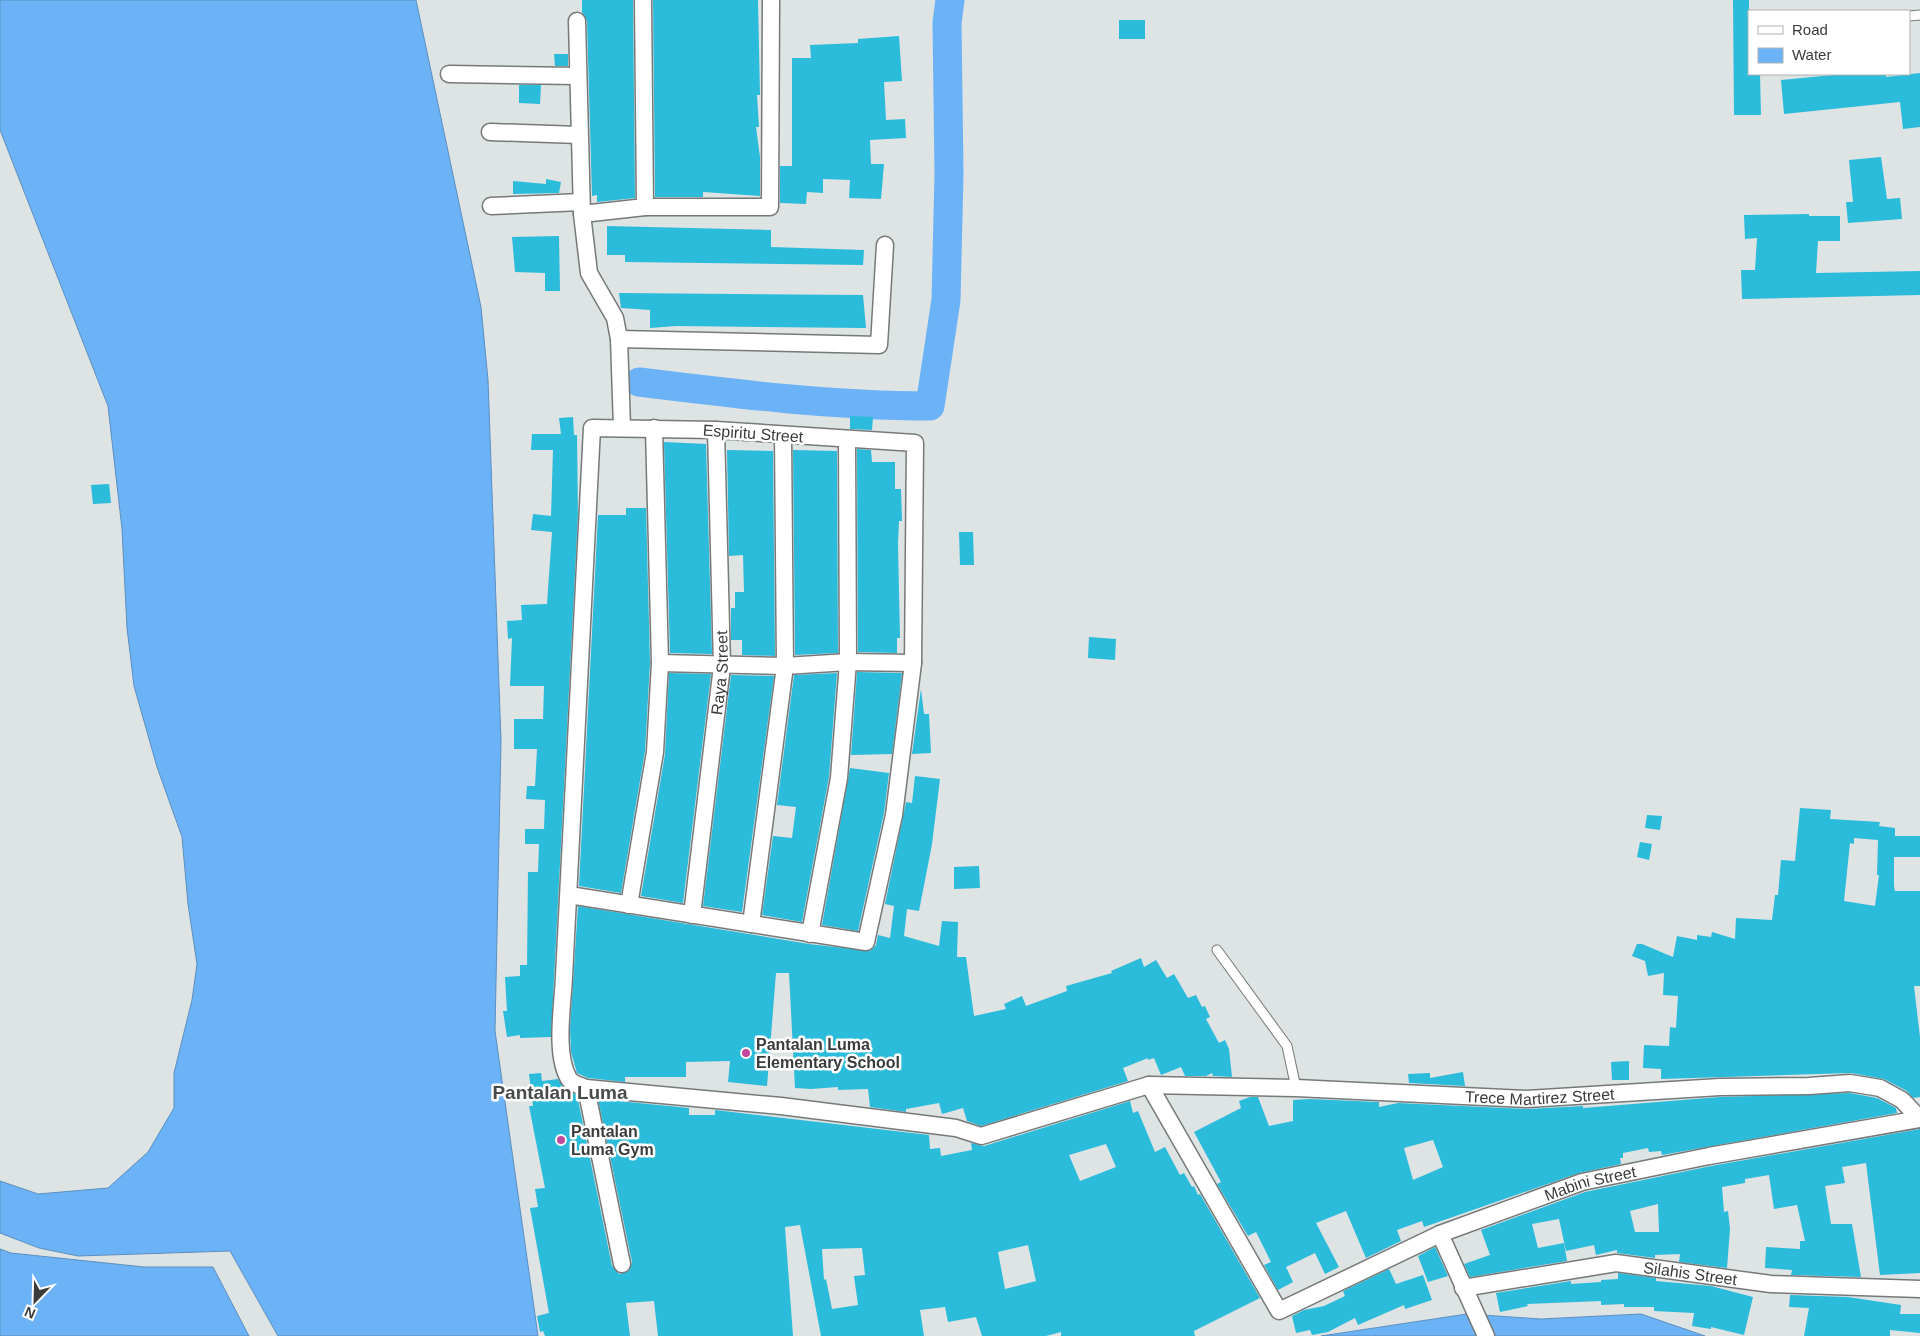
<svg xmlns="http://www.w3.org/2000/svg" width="1920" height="1336" viewBox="0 0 1920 1336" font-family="Arial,sans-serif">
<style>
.water{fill:#6bb2f7;stroke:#5c8fbf}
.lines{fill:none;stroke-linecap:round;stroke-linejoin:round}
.river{stroke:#6bb2f7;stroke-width:29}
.building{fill:#2bbbdb;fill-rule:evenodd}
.service-casing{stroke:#757a79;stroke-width:11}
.minor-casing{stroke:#757a79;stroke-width:19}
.service{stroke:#fff;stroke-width:9}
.minor{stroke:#fff;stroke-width:16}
.poi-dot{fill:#c1489c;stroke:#fff;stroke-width:2}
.labels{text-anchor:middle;stroke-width:5;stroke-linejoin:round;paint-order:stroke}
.street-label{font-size:16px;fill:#3a3c3c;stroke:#fff}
.poi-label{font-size:16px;font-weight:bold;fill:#3a3c3c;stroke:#fff;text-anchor:start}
.quarter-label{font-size:19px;font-weight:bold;fill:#474b4a;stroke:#fff}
</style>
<rect width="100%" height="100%" fill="#dee3e3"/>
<!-- water -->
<path class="water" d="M0 0H416L481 307 488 380 501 741 495 1031 538 1336H278L230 1251 78 1256 39 1248 0 1233V1181L38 1194 108 1188 148 1152 174 1108V1073L192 1000 197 964 188 904 182 837 157 767 134 686 127 628 122 529 108 406 0 130Z
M0 1249 11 1253 144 1267H213L249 1336H0Z
M1467 1314 1541 1319 1641 1314 1705 1336H1321Z"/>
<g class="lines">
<!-- river -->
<path class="river" d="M639 382C736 394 833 406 930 406L946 300 949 174 947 23 950 0"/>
</g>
<!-- building -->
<path class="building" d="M582 0H633L635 198 597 202V195L592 196 587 21 582 12Z
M653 0H758L760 95H757L759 127H756L760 157V196L703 192V197H655Z
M1733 0H1749V74H1760L1761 115H1734Z
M1119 20H1145V39H1119Z
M899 36 902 81 884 82 886 120 905 119 906 138 870 140 871 164H884L881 199 849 198 850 180 823 179V193L807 192 806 204 780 203V166H792V58H811L810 45 858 43V39Z
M554 54H568V66H555Z
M1920 73V127L1903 129 1900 102 1784 114 1781 80 1843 74H1886V77Z
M519 85H541L540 104 519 103Z
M1881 157 1887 199 1900 198 1902 219 1848 223 1846 202H1853L1849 160Z
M546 179 561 182 559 193 513 194V181L546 184Z
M1809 214V216H1840V241H1818L1816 273 1920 271V295L1742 299 1741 270H1755L1757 238 1745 239 1744 215Z
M607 226 771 230V247L864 250 863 265 625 262V255H607Z
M559 236 560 291H545V273L515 272 512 237Z
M619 293 863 295 866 328 676 326 650 328V310L621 308Z
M850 416 873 417 872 430 850 429Z
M573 417 574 435H577L578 515 551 1037 520 1038V1035L507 1037 503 1011H507L505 977 520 976V965H527L528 872H538L539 844H525V829H544L545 800 526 799 527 786H535L537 749H514V719H543L544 686H510L512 638 508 639 507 621 522 620 521 605 547 604 552 532 531 530 533 514 551 516 553 450H531L532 434H561L559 418Z
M664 442 706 444 712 654 670 653Z
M857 449 871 450 872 462H895V489H901L902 521H899L898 544 900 638H897V653L858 652Z
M727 450 773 451 775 656 742 655V640H731V608H735V592H744L743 555 729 556Z
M793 450 837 451 838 653 795 655Z
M109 484 111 503 93 504 91 485Z
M626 508H646L650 663 645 751 621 893 579 886 598 515H626Z
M959 532H973L974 565H960Z
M1089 637 1116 639 1115 660 1088 658Z
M857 672 902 673 892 754 851 755Z
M669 673 711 674 683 903 641 896 665 754Z
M837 673 829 777 802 922 762 915 773 836 792 838 796 807 777 805 794 675Z
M731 675 774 676 742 912 703 906Z
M921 689 924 714H929L931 753 912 754Z
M850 768 889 773 884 813 858 931 822 925Z
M915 776 940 779 932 844 919 911 907 909 904 936 939 946 942 921 958 922 957 957H966L974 1016 1006 1009 1004 1004 1022 996 1026 1006 1067 991 1066 986 1112 973 1111 971 1141 958 1144 967 1156 960 1167 978 1174 974 1188 998 1196 995 1202 1007 1205 1006 1210 1017 1206 1019 1219 1043 1225 1040 1229 1049 1232 1077 1213 1076 1212 1073 1206 1076H1185L1181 1067 1161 1075 1154 1058 1148 1060V1058L1123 1068 1128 1081 981 1126 967 1121 963 1108 942 1114 939 1103 906 1109V1112L870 1107 868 1089 838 1090V1087L811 1089 795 1088 789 973H776L767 1086 728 1082 730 1061 686 1062V1077H625V1082L588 1078 577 1073 571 1052 570 1029 578 906 809 944 870 951 876 945 878 935 890 938 894 906 885 904 906 802 912 803Z
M1800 808 1831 810 1830 819 1880 822 1879 826 1895 828V836H1920V857H1894V886L1895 891H1920V986H1914L1920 1037V1097L1913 1098 1907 1091 1884 1079 1851 1073 1661 1079V1069L1643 1068 1644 1045 1669 1046 1670 1027 1676 1028 1678 996 1663 995 1664 973 1648 976 1645 961 1632 956 1637 944H1642L1673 957 1677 936 1697 940V935L1711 937 1712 932 1735 939 1736 918 1772 920 1775 895H1778L1781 860 1795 861ZM1854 838 1878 840 1877 875H1879L1875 906 1844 901 1850 843 1854 844Z
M1647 815 1662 816 1660 830 1645 828Z
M1640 842 1652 844 1649 860 1637 857Z
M979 866 980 888 954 889V867Z
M1629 1061V1080H1612L1611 1062Z
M1463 1072 1465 1086 1409 1083 1408 1074 1430 1073V1078Z
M541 1073 542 1081 558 1079 565 1089 577 1095 612 1266 619 1274 629 1271 632 1262 598 1099 689 1108V1115H715V1110L929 1135 930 1149 940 1148 941 1156 972 1150 971 1143 984 1146 1130 1101 1133 1113 1138 1111 1155 1152 1165 1147 1180 1175 1184 1173 1192 1187 1194 1186 1198 1195 1200 1194 1260 1298 1194 1331 1195 1336H1061V1332L1046 1336H982L976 1317 948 1322 945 1307 920 1310 924 1336H821L800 1225 785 1227 793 1336H658L654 1301 626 1303 630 1336H545L543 1331 540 1332 537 1316 549 1313 530 1208 538 1207 535 1189 545 1188 529 1106H533L529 1074ZM1106 1144 1116 1167 1080 1181 1069 1155ZM1028 1245 1036 1281 1005 1289 998 1252ZM862 1248 865 1275 854 1276 858 1305 832 1309 826 1279 824 1280 822 1249Z
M1850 1093 1877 1098 1896 1108 1897 1113 1662 1155 1661 1151 1649 1152 1648 1148 1623 1153V1158H1620L1621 1164 1579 1173 1424 1227 1422 1221 1397 1230 1401 1241 1366 1258 1346 1211 1316 1223 1339 1267 1325 1274 1315 1253 1286 1267 1293 1282 1278 1290 1264 1265 1271 1262 1256 1232 1248 1236 1217 1184 1221 1182 1194 1132 1241 1108 1239 1101 1250 1097H1258L1269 1126 1293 1121V1100L1309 1099 1379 1102V1107L1398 1103 1528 1109 1583 1106V1108L1720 1097ZM1433 1140 1443 1167 1413 1180 1404 1148Z
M1920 1129V1273L1880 1275 1866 1163 1842 1167 1845 1183 1825 1186 1831 1224H1852L1861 1277 1791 1275 1792 1270 1765 1268 1766 1247 1800 1249V1241H1805L1797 1205 1774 1209 1769 1175 1745 1179V1183L1722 1187 1724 1212 1728 1211 1730 1229 1727 1268 1679 1262 1680 1254 1655 1255V1258L1617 1253V1250L1596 1255 1594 1245 1566 1251 1559 1219 1532 1224 1538 1248 1564 1243 1567 1261 1470 1277 1464 1264 1490 1255 1481 1230 1585 1192 1711 1166ZM1658 1204 1659 1232H1635L1630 1211Z
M1435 1247 1448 1276 1428 1282 1418 1256Z
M1389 1269 1396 1284 1423 1275 1432 1300 1405 1309 1404 1305 1358 1325 1355 1318 1328 1332 1312 1335 1310 1330 1296 1333 1292 1316 1304 1310 1324 1306 1345 1296 1343 1291Z
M1618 1273 1656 1278V1281L1711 1286 1753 1297 1744 1335 1711 1327V1329L1692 1326 1694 1313 1654 1311V1307H1624V1304L1601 1305V1301L1527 1304 1528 1306 1500 1312 1496 1293 1571 1281V1284L1601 1282V1280L1618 1279Z
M1790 1295 1848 1297 1901 1305 1900 1314H1920V1333L1890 1330V1336H1804L1809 1308 1789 1307Z"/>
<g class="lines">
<defs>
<path id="service" d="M1909 16 1920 15
M1217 950 1287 1046 1296 1088"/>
<g id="minor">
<path d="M577 21 582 214 589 273 615 318 619 339 622 427"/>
<path d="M449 74 577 76"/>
<path d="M490 132 579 135"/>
<path d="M491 206 581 202"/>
<path d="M645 207H770L771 0"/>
<path d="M582 214 645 207 643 0"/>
<path d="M619 339 879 345 885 245"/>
<path d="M660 663 785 666 848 662 913 663"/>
<path id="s1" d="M569 895 866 942 894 815 913 663 915 443 716 430 592 428 564 976C563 1004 554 1054 569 1079 573 1084 581 1086 586 1088L781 1106 956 1128 981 1136 1149 1085 1296 1088 1527 1099 1720 1087 1809 1086 1850 1083 1880 1088 1902 1100 1920 1119"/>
<path d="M629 905 655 752 660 663 654 428"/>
<path id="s2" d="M692 915 722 666 716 430"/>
<path d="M751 924 785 666 783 435"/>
<path d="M810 934 839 778 848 662 847 439"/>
<path id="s3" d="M1149 1085 1279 1311 1440 1234 1582 1182 1709 1156 1920 1119"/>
<path d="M586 1088 622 1264"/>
<path d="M1440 1234 1486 1336"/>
<path id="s4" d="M1463 1288 1616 1263 1771 1284 1920 1289"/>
</g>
</defs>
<!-- service casing -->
<use href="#service" class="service-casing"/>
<!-- minor casing -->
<use href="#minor" class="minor-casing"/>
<!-- service -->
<use href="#service" class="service"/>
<!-- minor -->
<use href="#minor" class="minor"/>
</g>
<!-- markers -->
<g class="poi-dot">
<circle cx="746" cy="1053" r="5"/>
<circle cx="561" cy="1140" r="5"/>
</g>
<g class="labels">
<!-- street labels -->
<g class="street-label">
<text transform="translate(753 433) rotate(4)" y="6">Espiritu Street</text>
<text dy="6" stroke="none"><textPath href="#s2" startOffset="244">Raya Street</textPath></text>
<text dy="6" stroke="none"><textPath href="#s1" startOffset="2765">Trece Martirez Street</textPath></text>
<text dy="6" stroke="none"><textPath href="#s3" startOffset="598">Mabini Street</textPath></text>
<text dy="6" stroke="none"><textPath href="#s4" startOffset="230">Silahis Street</textPath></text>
</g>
<!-- poi labels -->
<g class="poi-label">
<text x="756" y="1050">Pantalan Luma<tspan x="756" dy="18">Elementary School</tspan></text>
<text x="571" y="1137">Pantalan<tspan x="571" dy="18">Luma Gym</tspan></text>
</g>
<!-- quarter labels -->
<g class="quarter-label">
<text x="560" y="1099">Pantalan Luma</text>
</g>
</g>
<!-- legend -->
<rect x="1748" y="10" width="162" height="65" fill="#ffffff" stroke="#b0b1b1"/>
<rect x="1758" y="26" width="25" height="8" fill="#ffffff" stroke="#b0b1b1"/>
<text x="1792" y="35" font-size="15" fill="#3a3c3c">Road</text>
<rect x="1758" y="48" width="25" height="15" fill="#6bb2f7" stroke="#b0b1b1"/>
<text x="1792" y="60" font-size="15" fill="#3a3c3c">Water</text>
<!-- north arrow -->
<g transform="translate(35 1301) rotate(203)" stroke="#ffffff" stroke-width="4" paint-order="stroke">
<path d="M0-4L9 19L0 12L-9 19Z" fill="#3a3c3c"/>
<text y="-8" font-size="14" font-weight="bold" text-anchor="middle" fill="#3a3c3c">N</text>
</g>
</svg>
